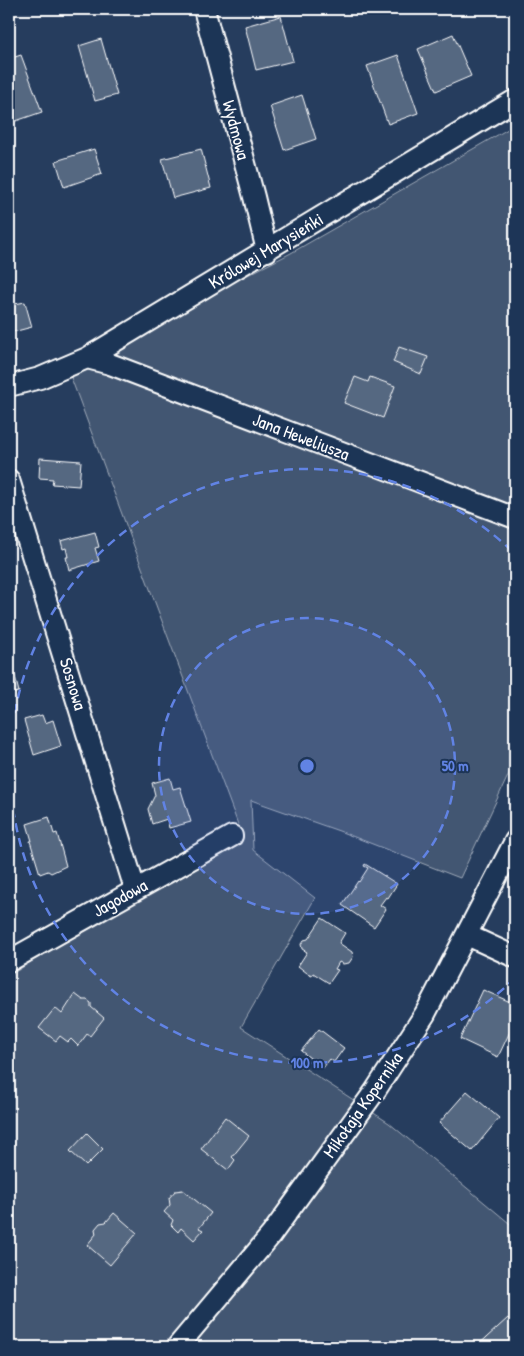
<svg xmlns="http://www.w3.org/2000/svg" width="524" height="1356" viewBox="0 0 524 1356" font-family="'Patrick Hand',sans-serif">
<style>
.green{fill:#425672;stroke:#a0aab8}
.building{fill:#556781;stroke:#fff}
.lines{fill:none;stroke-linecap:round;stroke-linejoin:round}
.minor-casing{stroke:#fff;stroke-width:24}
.minor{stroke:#1d3557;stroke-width:20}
.ring{fill:none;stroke:#6183e4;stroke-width:2.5;stroke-dasharray:9 6}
.labels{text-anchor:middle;stroke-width:4;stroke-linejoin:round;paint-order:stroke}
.street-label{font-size:18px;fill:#fff;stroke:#1d3557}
.centre{fill:#6183e4;stroke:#1d3557;stroke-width:2.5}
.ring-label{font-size:15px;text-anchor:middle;font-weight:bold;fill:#6183e4;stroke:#1d3557;stroke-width:4;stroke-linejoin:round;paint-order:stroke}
</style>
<rect width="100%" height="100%" fill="#263d5e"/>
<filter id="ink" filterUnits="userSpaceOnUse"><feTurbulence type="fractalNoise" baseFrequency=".02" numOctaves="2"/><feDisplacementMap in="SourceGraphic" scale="10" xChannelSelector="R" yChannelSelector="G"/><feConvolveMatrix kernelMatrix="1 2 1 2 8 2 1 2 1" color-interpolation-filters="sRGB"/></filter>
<g filter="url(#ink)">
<!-- green -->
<path class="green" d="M515 125V761L460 878 339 831 251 800 253 850 315 898 241 1027 389 1123 515 1228V1316L493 1347H9V976L239 827 67 367 291 253Z"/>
<!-- building -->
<path class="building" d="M281 16 293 61 256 70 245 26Z
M453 34 471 76 436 91 418 49Z
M101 39 117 95 95 101 79 46Z
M21 55 42 112 10 123 9 59Z
M398 55 418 113 388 124 367 66Z
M302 95 316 139 284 150 270 106Z
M94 149 102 174 64 187 56 161Z
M201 149 211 188 173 198 162 159Z
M12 294 15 304 25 302 32 327 9 333V295Z
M399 347 428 357 421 374 393 362Z
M355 377 368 382 370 377 395 386 383 418 344 403Z
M40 458 81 461 79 486 52 484 53 479 39 478Z
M95 532 99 547 95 548 99 561 69 570 66 557H68L66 548 63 549 61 541Z
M11 661 19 692 9 694V662Z
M42 715 45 723 53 720 61 746 34 755 24 720Z
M170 778 173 789 180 787 191 822 169 828 167 819 152 824 148 809 155 795 152 783Z
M49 817 54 834 57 833 66 866 51 873 48 871 40 874 30 841H32L27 824Z
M365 864 397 884 388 898 386 897 380 905 386 909 374 927 342 905 358 881 359 882 368 868 364 866Z
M322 918 345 933 339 943 352 952 353 957 349 963 343 964 339 962 335 969 338 970 329 983 313 973 312 975 307 973 298 966 307 952 302 949 301 944 304 940 308 939Z
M483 990 515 1004V1021L498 1057 460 1039Z
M75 994 83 1000H87L91 1003V1007L104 1018 90 1036 87 1034 78 1046 71 1039 68 1042 60 1036 56 1041 39 1028 55 1008 62 1014Z
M319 1029 344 1048 334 1062 330 1059 323 1068 301 1051Z
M467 1091 499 1118 472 1151 439 1123Z
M225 1117 249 1136 232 1157 235 1160 228 1170 201 1149Z
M87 1133 103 1149 86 1166 70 1151Z
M183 1190 211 1213 199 1228 203 1230 194 1240 181 1228 178 1232 171 1225 173 1220 164 1212 170 1205 169 1198 175 1191Z
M114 1213 137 1233 110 1265 87 1245 96 1234 95 1229 100 1223 106 1222Z
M508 1318 515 1325V1339L506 1347H476Z"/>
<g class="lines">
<defs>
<path id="minor" d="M204 9 254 197 267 251
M87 358 110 364 515 518
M9 386 40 378 87 358 515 100
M9 480 135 889
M467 935 515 957
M9 961 232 836
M177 1347 271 1235 375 1091 425 1014 515 841"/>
</defs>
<!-- minor casing -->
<use href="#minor" class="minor-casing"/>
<!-- minor -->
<use href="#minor" class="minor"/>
</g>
</g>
<!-- distance rings -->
<circle cx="307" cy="766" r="148" fill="#6183e4" fill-opacity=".12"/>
<g class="ring">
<circle cx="307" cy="766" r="148"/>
<path d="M515 978A297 297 0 1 1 515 554"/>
</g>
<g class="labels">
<!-- street labels -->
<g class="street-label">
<text transform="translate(236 130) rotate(75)" y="6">Wydmowa</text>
<text transform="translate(266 251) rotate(-31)" y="6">Królowej Marysieńki</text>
<text transform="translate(301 437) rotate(21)" y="6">Jana Heweliusza</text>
<text transform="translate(73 684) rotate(73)" y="6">Sosnowa</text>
<text transform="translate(120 898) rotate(-29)" y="6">Jagodowa</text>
<text transform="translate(363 1105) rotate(-55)" y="6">Mikołaja Kopernika</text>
</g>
</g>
<circle cx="307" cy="766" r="8" class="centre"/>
<g class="ring-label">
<text x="455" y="771">50 m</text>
<text x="307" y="1068">100 m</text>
</g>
<!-- margin -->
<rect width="524" height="1356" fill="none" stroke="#1d3557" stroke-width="30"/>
<rect x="15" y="15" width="494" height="1326" fill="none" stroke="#fff" stroke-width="2" filter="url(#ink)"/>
</svg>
